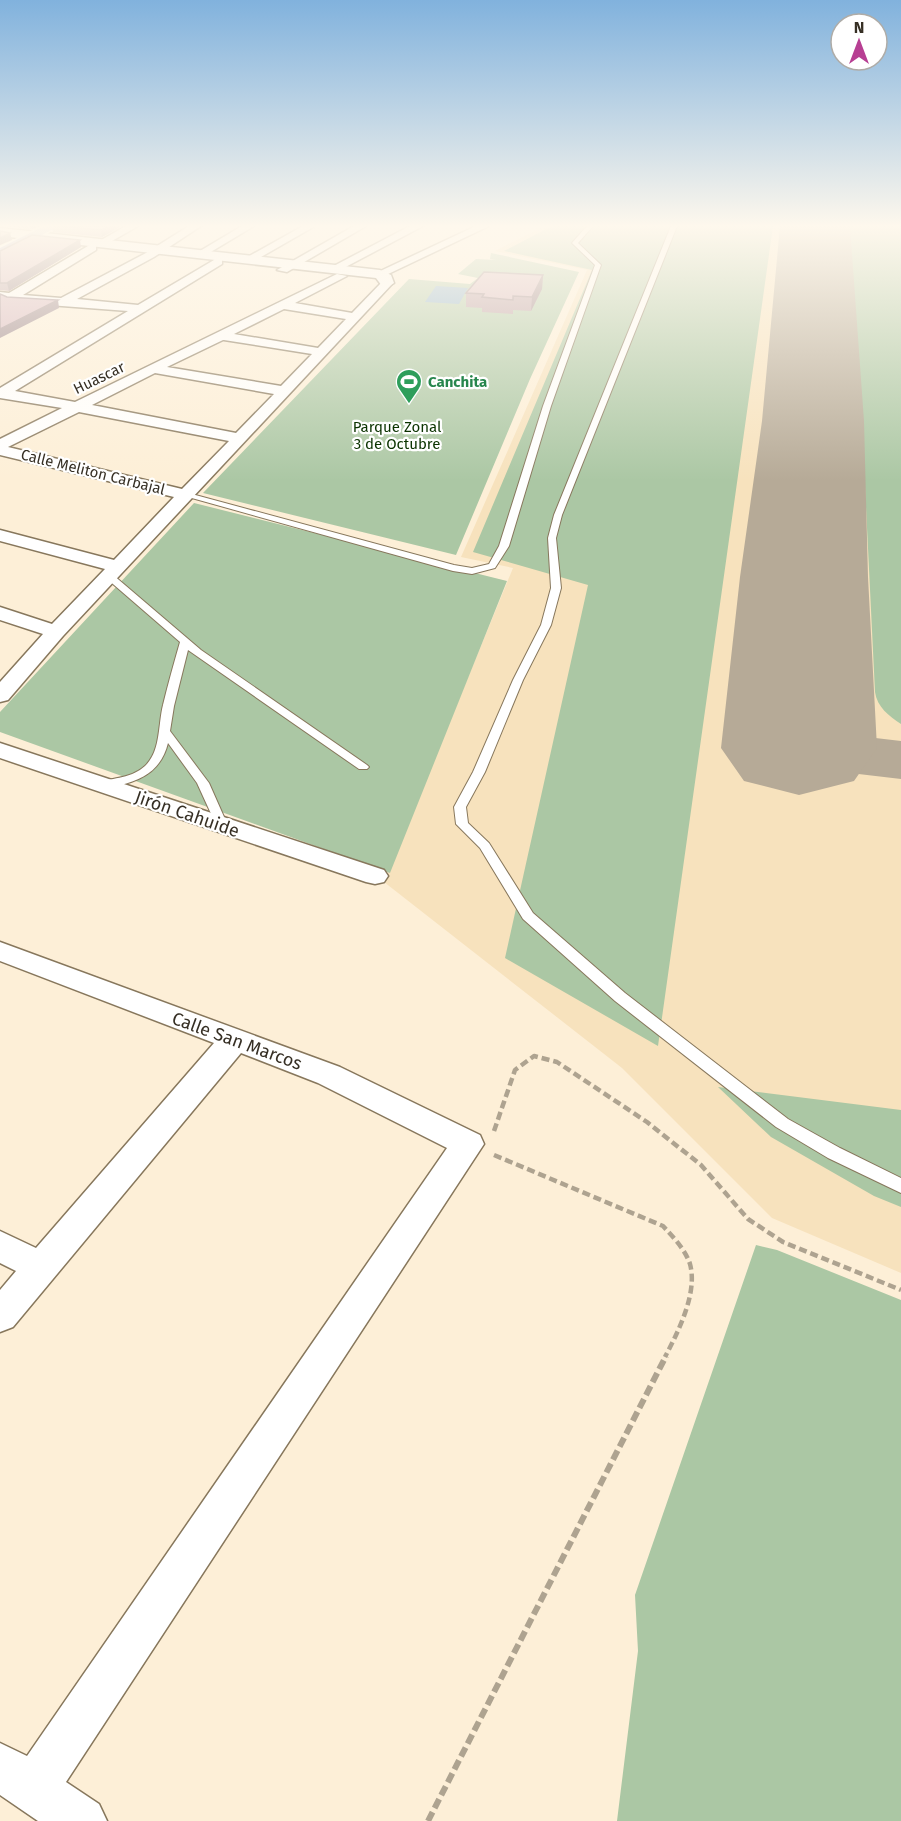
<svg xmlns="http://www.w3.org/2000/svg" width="901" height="1821" viewBox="0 0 901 1821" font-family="'Fira Sans',sans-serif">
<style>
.built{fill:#f7e2bd}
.green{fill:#abc7a4}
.water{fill:#88b0cd}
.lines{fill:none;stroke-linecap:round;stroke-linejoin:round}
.taxiway{fill:#b6aa97;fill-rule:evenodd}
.runway{fill:#b6aa97;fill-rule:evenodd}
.lane-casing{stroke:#87775c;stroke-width:2}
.street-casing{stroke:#87775c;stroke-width:3}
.secondary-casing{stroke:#87775c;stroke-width:3}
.primary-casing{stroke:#fff;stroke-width:3}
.path-far1{stroke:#aea390;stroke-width:4.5;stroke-dasharray:8 4;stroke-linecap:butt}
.path{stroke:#aea390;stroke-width:6;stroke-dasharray:10 4.5;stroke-linecap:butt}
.lane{fill:#fff;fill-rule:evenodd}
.street{fill:#fff;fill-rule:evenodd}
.secondary{fill:#fff;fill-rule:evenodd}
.primary{fill:#b5b3d9;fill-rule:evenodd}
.wall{fill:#b698a2}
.shaded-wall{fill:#947c84}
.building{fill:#d4b1bc;stroke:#947c84;stroke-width:1.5}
.labels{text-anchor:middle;stroke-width:4.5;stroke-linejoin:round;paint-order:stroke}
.far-street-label{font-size:15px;fill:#362f24;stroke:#fff}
.far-leisure-label{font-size:15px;font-weight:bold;fill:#27864d;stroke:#fff;text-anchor:start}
.far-park-label{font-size:15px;fill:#0b3300;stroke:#fff}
.street-label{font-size:18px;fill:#362f24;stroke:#fff}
</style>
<rect width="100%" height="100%" fill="#fdefd7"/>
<!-- built -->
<path class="built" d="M544 226H901V1273L772 1218 622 1068 384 882 513 568 461 557 587 270 495 251Z"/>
<!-- green -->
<path class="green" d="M552 226H773L658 1046 505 958 588 585 473 552 592 270 504 251Z
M849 226H901V724C889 716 877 707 875 692L864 466Z
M491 253 579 272 530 379 456 555 203 493 409 279 470 284 478 278 458 274 476 259 496 260 490 259Z
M194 503 507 581 390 873 0 732V712Z
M718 1087 901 1110V1207L874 1196 771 1137Z
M756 1245 777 1250 901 1300V1821H617L638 1651 635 1595Z"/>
<!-- water -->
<path class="water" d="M436 286 468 288 459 304 425 302Z"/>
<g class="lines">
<!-- taxiway -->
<path class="taxiway" d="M799 729 901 741V779L799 767 777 761 768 748 777 735Z"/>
<!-- runway -->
<path class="runway" d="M780 226H850L864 421 868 577 877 748 854 781 799 795 744 781 721 748 740 577 762 421Z"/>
<defs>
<path id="lane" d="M587 226H593L578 243 601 265 551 406 509 546 495 568 472 574 453 571 181 495 188 493 454 565 472 568 489 564 499 546 543 406 595 265 572 243Z
M671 226H677L562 515 556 538 561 588 551 625 523 680 485 772 466 807 468 823 489 843 533 913 625 993 788 1119 840 1148 901 1178V1193L828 1158 776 1127 615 1001 523 919 480 848 456 824 454 807 473 772 513 680 541 625 551 588 548 538 554 515Z
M106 574H112L201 650 367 765 369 767 367 769H359L188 650 174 706 170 731 209 783 228 826 222 830 218 829 197 783 168 743C162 768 145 779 121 785 114 787 105 789 98 788L96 785 98 782C114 778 132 778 145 766 161 751 158 724 163 705 168 684 174 663 180 642L106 578Z"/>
<path id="street" d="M126 226H138L105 245 96 243Z
M189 226H201L154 257 77 299 138 305 214 260H222V264L15 391 75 402 337 274 347 276 295 303 352 313 383 281 393 283 63 636 8 700 0 702V682L43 634 0 620V607L52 624 105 569 0 541V530L114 560 174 497 0 455V439L62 408 0 398V388L128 311 9 302 0 300V292L9 293 88 246H96V250L23 295 61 298 146 253ZM284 309 346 319 318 348 234 334ZM223 340H224L312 354 281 386 167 367ZM155 373 274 394 236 433 92 405ZM79 412 229 441 182 489 8 447Z
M242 226H254L204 256 195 254Z
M303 226H315L254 261 244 259Z
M354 226H366L287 272 277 270Z
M410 226H423L338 271 328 269Z
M476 226H489L384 276 374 274Z
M0 743 384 870 388 876 384 882 375 884 366 882 0 758Z
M0 942 340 1067 480 1135 484 1144 66 1782 99 1804 107 1821H38L0 1795V1743L27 1756 447 1148 318 1083 241 1053 13 1327 0 1332V1290L16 1271 0 1263V1231L36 1248 214 1043 0 961Z"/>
<path id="secondary" d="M0 228 380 270 391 275 394 283 387 287 382 286 376 278 0 236Z"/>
<path id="primary" d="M44 226H59L0 257V248Z"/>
</defs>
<!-- lane casing -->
<use href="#lane" class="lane-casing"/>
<!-- street casing -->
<use href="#street" class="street-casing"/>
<!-- secondary casing -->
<use href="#secondary" class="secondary-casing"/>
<!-- primary casing -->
<use href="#primary" class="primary-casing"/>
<!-- path-far1 -->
<path class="path-far1" d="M494 1131 515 1070 534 1056 557 1062 647 1122 701 1165 748 1219 783 1242 901 1290
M494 1155 663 1226C673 1237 685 1249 690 1264 698 1293 678 1332 665 1357"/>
<!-- path -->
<path class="path" d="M428 1821 666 1356"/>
<!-- lane -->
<use href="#lane" class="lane"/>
<!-- street -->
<use href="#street" class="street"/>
<!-- secondary -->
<use href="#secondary" class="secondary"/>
<!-- primary -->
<use href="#primary" class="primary"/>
</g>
<!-- wall -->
<path class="wall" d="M0 226H40L32 229Z
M52 226H120V227L102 237 53 232Z
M81 247 9 291 0 290V251Z
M543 275 542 289 531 311 513 310V314L482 312V308L466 307V293Z"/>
<!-- shaded-wall -->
<path class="shaded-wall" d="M32 226H40L32 229Z
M109 226H120V227L102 237 101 230Z
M10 233 12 240 0 245V238Z
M80 240 81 247 9 291 7 283Z
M543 275 542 289 531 311 532 297Z
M58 300 59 308 0 338V329Z"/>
<!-- building -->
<path class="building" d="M60 226H109L101 230Z
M0 231 10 233 0 238Z
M32 235 80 240 7 283H0V251Z
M484 272 543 275 532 297 513 296V300L482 297 484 294 466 293Z
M0 294 7 297 58 300 0 329Z"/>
<!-- sky -->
<linearGradient id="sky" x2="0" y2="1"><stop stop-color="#81b2dd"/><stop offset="0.47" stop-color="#fef8ed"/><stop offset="1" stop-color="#fef8ed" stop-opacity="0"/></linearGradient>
<rect width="901" height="481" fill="url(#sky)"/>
<!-- icons -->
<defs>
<symbol id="stadium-pin" viewBox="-11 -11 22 30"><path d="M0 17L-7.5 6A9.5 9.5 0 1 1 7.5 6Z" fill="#2e9e5b" stroke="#fff"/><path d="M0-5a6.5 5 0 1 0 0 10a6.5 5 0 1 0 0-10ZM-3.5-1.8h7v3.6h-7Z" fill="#fff"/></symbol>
</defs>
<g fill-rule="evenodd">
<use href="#stadium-pin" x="394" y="367" width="30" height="40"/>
</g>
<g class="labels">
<!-- far-street labels -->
<g class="far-street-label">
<text transform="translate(99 378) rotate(-26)" y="5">Huascar</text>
<text transform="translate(93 472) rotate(14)" y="5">Calle Meliton Carbajal</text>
</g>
<!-- far-leisure labels -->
<g class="far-leisure-label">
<text x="428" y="387">Canchita</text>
</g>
<!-- far-park labels -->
<g class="far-park-label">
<text x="397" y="432">Parque Zonal<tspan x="397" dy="17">3 de Octubre</tspan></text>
</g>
<!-- street labels -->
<g class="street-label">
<text transform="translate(187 814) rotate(19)" y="6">Jirón Cahuide</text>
<text transform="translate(237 1041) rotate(20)" y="6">Calle San Marcos</text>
</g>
</g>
<!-- north arrow -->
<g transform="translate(859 42)"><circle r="28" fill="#ffffff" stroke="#afaca7" stroke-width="1.5"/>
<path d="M0-4.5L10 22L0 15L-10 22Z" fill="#b73f93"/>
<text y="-9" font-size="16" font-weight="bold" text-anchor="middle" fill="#362f24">N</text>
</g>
</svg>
